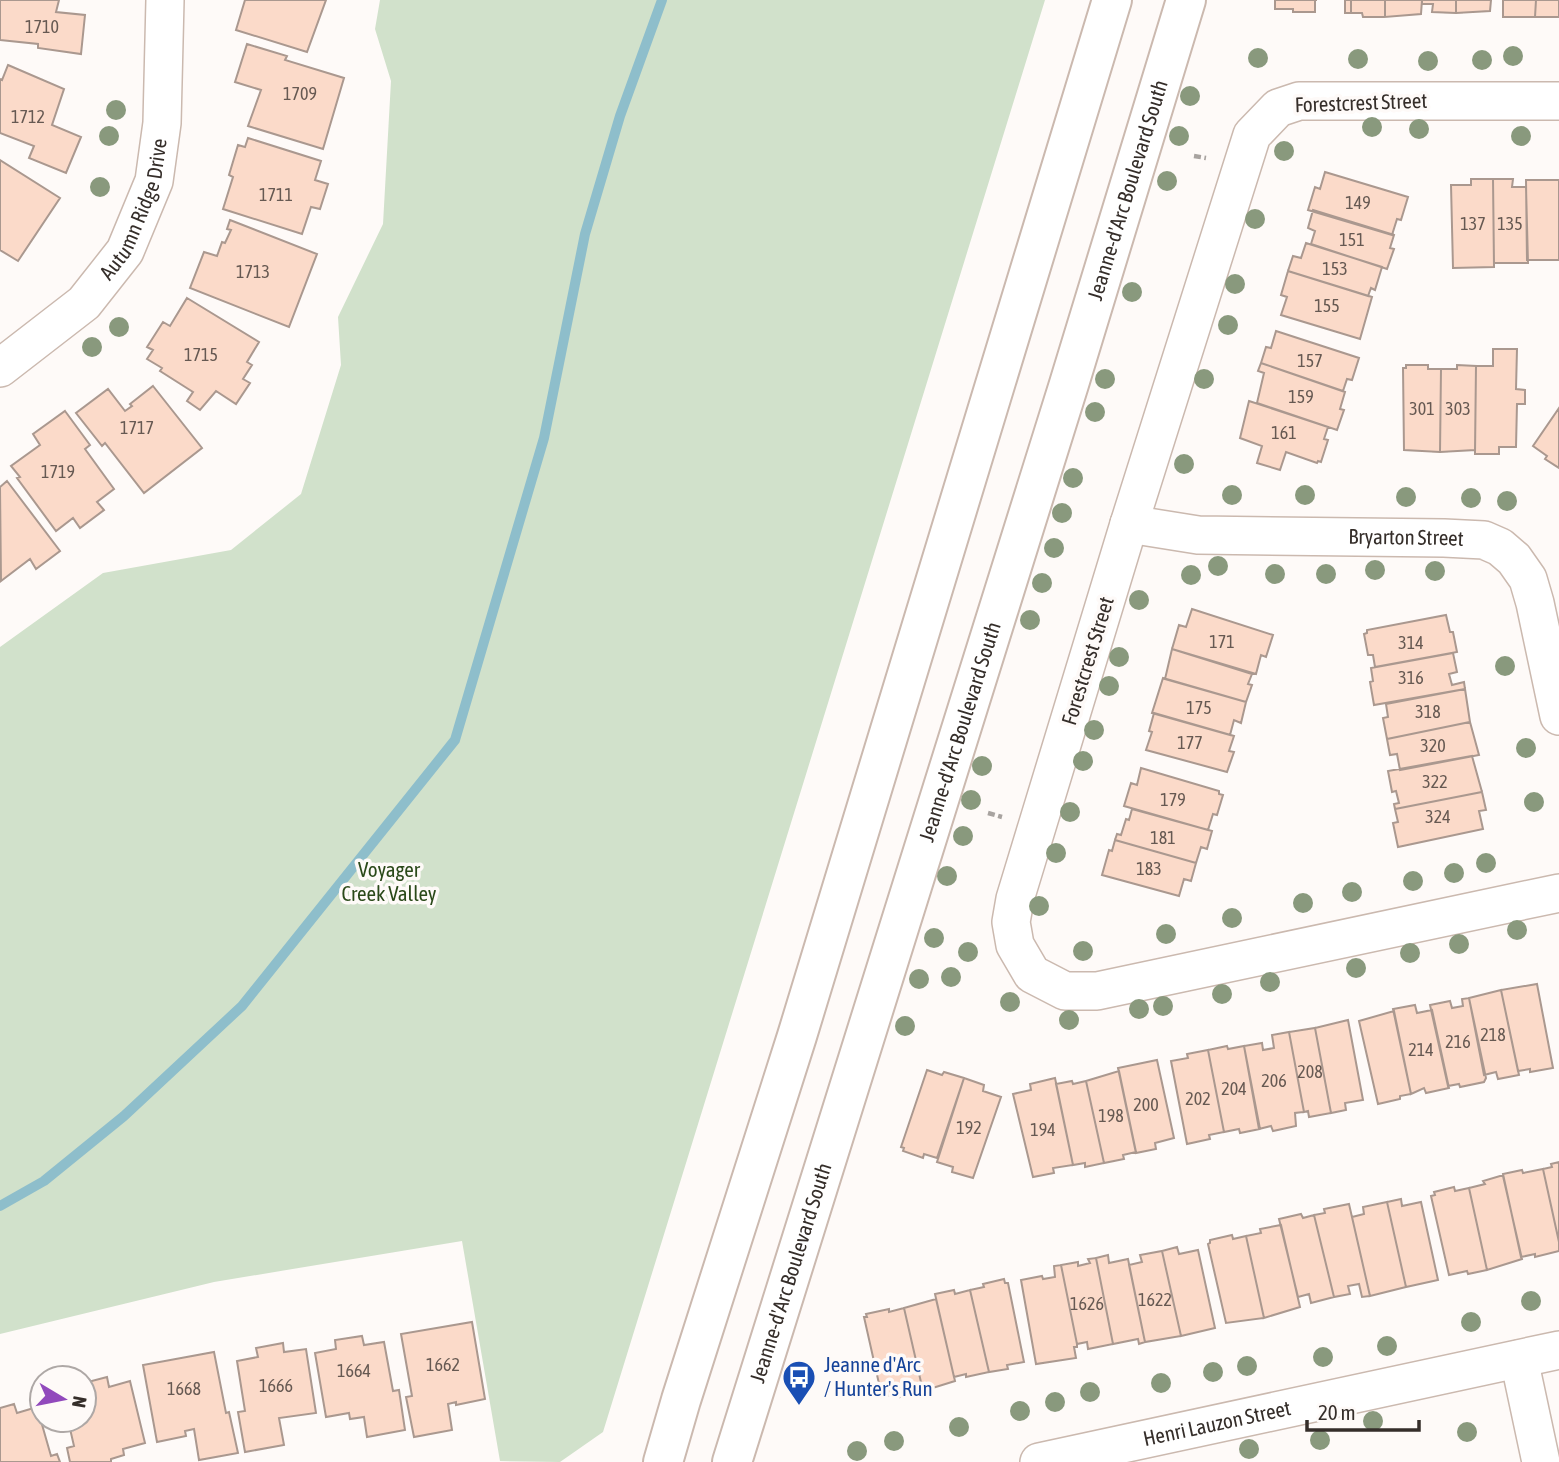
<svg xmlns="http://www.w3.org/2000/svg" width="1559" height="1462" viewBox="0 0 1559 1462" font-family="'Asap Condensed',sans-serif">
<style>
.green{fill:#d1e1cb}
.lines{fill:none;stroke-linecap:round;stroke-linejoin:round}
.stream{stroke:#8ebecb;stroke-width:10}
.building{fill:#fbdac9;stroke:#aa988f;stroke-width:2}
.minor-casing{stroke:#cbb9af;stroke-width:40}
.major-casing{stroke:#cbb9af;stroke-width:42}
.path{stroke:#a8a3a0;stroke-width:4.5;stroke-dasharray:7 3.5;stroke-linecap:butt}
.minor{stroke:#fff;stroke-width:37}
.major{stroke:#fff;stroke-width:38}
.tree{fill:#89997d}
.labels{text-anchor:middle;stroke-width:7;stroke-linejoin:round;paint-order:stroke}
.number-label{font-size:18px;fill:#665952}
.street-label{font-size:21px;fill:#352e2a;stroke:#fefaf8}
.park-label{font-size:21px;fill:#2a4919;stroke:#fefaf8}
.transit-label{font-size:21px;fill:#164399;stroke:#fefaf8;text-anchor:start}
</style>
<rect width="100%" height="100%" fill="#fefaf8"/>
<!-- green -->
<path class="green" d="M380 0H1045L603 1432 560 1462 500 1461 462 1241 214 1282 0 1334V647L103 573 231 550 301 494 341 365 338 317 383 224 391 81 375 29Z"/>
<g class="lines">
<!-- stream -->
<path class="stream" d="M0 1206 44 1181 124 1116 242 1006 455 740 544 438 585 234 620 116 662 0"/>
</g>
<!-- building -->
<path class="building" d="M0 0H59L56 12 85 15 81 54 38 48V44L0 40Z
M245 0H326L307 52 236 30Z
M1275 0H1317H1315V12H1293V9H1275Z
M1345 0H1351V13H1345Z
M1351 0H1385V17H1363L1362 13H1351Z
M1385 0H1422L1421 14 1385 17Z
M1422 0H1456V13L1432 12 1433 4H1422Z
M1456 0H1491L1490 11 1456 13Z
M1503 0H1536L1535 17H1503Z
M1536 0H1559V17H1535Z
M247 44 287 56 285 60 344 78 323 149 248 126 261 90 235 82Z
M8 65 64 89 52 125 81 137 66 173 29 158 34 146 0 133V79L2 80Z
M248 138 321 161 315 180 328 184 320 209 311 207 302 234 223 209 233 177 229 175 238 145 245 147Z
M0 160 60 198 18 261 0 250Z
M1325 172 1408 197 1401 220 1397 219 1392 235 1308 210 1315 187 1320 189Z
M1471 179H1493L1494 267 1453 268 1451 185H1471Z
M1493 179H1513L1512 187H1526L1528 263H1494Z
M1526 180H1559V260H1527Z
M1313 210 1394 235 1390 248 1394 249 1387 269 1311 244 1315 231 1308 228Z
M230 220 317 254 289 327 190 288 204 252 217 256 222 242 225 243 231 230 227 229Z
M1306 243 1382 267 1375 290 1371 288 1368 296 1288 271 1293 256 1301 258Z
M1288 271 1372 297 1360 339 1281 315 1287 297 1281 295Z
M187 298 259 342 247 362 252 365 243 379 250 383 236 404 216 391 200 410 187 401 193 392 160 371 162 368 147 359 153 350 147 347 163 322 170 326Z
M1276 331 1359 358 1352 380 1347 379 1343 391 1261 363 1266 347 1271 348Z
M1493 349H1517L1516 389 1525 390V404H1517L1516 447H1499V454H1475L1476 366H1493Z
M1261 363 1345 392 1340 409 1344 410 1337 430 1257 403 1264 373 1258 371Z
M1406 365H1428V369H1441L1440 452 1404 450 1403 368H1406Z
M1457 365 1476 366 1475 450 1440 452 1441 369H1457Z
M153 386 202 448 144 493 105 443 102 446 76 413 108 389 125 411 132 406 130 404Z
M1249 401 1328 427 1324 439 1328 440 1321 462 1318 461 1317 463 1286 452 1280 470 1257 463 1262 446 1240 438Z
M1559 408V468L1545 459 1547 456 1533 446Z
M65 411 90 445 85 449 114 489 97 502 104 510 80 528 73 518 56 531 17 478 20 477 11 466 40 445 33 434Z
M7 481 60 551 36 569 30 559 1 581 0 487Z
M1192 609 1273 635 1266 657 1261 655 1256 674 1172 649 1179 625 1186 627Z
M1446 615 1450 632H1453L1457 652 1375 667 1373 655H1368L1364 634 1367 633V630Z
M1172 649 1252 674 1248 684 1252 685 1246 702 1165 679Z
M1453 653 1457 672 1449 674 1452 685 1464 682 1465 689 1374 705 1370 682 1373 681 1371 668Z
M1163 678 1246 702 1241 723 1234 720 1230 735 1152 713Z
M1465 689 1470 722 1387 739 1383 718 1388 717 1386 704Z
M1154 713 1234 736 1229 751 1234 752 1227 772 1146 750 1152 732 1149 731Z
M1470 722 1479 755 1400 770 1397 754 1390 755 1387 739Z
M1472 756 1482 792 1395 809 1394 804 1399 803 1396 791 1392 792 1388 771Z
M1141 768 1219 791V794L1223 795 1217 815 1213 814 1208 830 1124 806 1131 783 1137 785Z
M1482 792 1486 810 1479 811 1483 829 1398 847 1393 823 1398 822 1395 809Z
M1132 809 1212 831 1207 849 1201 847 1196 863 1115 840 1117 834 1121 835 1126 819 1129 820Z
M1115 840 1196 863 1191 881 1184 879 1179 896 1102 875 1109 850 1112 851Z
M1537 984 1553 1068 1530 1072V1069L1518 1071 1501 990Z
M1501 990 1519 1075 1498 1079 1496 1072 1484 1075 1469 998Z
M1469 998 1486 1078 1484 1082 1460 1087 1459 1084 1448 1086 1430 1005 1450 1001 1452 1008 1463 1006 1462 999Z
M1415 1005 1417 1013 1432 1010 1449 1088 1426 1093 1424 1088 1411 1094 1393 1009Z
M1394 1011 1411 1094 1400 1096V1099L1378 1104 1359 1021Z
M1348 1020 1363 1100 1345 1103 1346 1110 1331 1113 1315 1028Z
M1315 1028 1331 1113 1309 1117 1308 1111 1304 1112 1289 1032Z
M1289 1032 1304 1112 1295 1113 1296 1126 1273 1131 1271 1126 1259 1129 1244 1046 1262 1043 1263 1050 1274 1048 1272 1035Z
M1227 1046 1228 1049 1244 1046 1260 1129 1240 1133 1239 1129 1224 1132 1208 1050Z
M1208 1050 1224 1132 1209 1135 1210 1139 1187 1144 1171 1061 1188 1058 1187 1054Z
M1157 1060 1174 1138 1155 1143 1156 1149 1136 1153 1118 1068Z
M927 1070 942 1075 944 1072 964 1078 937 1158 924 1154 923 1158 903 1151 904 1148 901 1147Z
M1119 1071 1136 1152 1123 1155 1124 1159 1104 1163 1086 1081Z
M964 1078 984 1085 983 1091 1001 1097 973 1178 952 1172 953 1167 937 1162Z
M1055 1078 1073 1165 1053 1168 1054 1173 1033 1177 1013 1094 1031 1090 1030 1084Z
M1072 1081 1073 1084 1086 1081 1104 1163 1085 1167V1163L1073 1165 1056 1084Z
M1559 1162V1242L1543 1169 1552 1167 1551 1164Z
M1543 1169 1559 1242V1251L1535 1257V1254L1521 1257 1503 1174 1522 1170 1523 1173Z
M1500 1176H1503L1522 1259 1487 1270 1469 1188 1485 1184 1483 1181Z
M1454 1187 1455 1191 1469 1188 1487 1270 1468 1274 1467 1271 1449 1275 1431 1196 1435 1195 1434 1192Z
M1401 1199 1402 1206 1421 1202 1438 1280 1406 1287 1387 1202Z
M1387 1202 1406 1287 1370 1296 1352 1217 1364 1214 1363 1207Z
M1349 1204 1370 1296 1362 1297 1359 1284 1348 1286 1350 1294 1334 1297 1314 1215 1325 1213 1324 1209Z
M1301 1214 1303 1218 1314 1215 1334 1297 1311 1303 1309 1294 1298 1297 1279 1219Z
M1281 1225 1300 1307 1264 1318 1246 1236 1261 1233 1260 1229Z
M1232 1235 1233 1239 1246 1236 1264 1318 1226 1323 1208 1244 1210 1243V1240Z
M1177 1247 1179 1254 1198 1250 1215 1328 1181 1336 1162 1251Z
M1162 1251 1181 1336 1145 1342 1129 1265 1142 1262 1140 1255Z
M1108 1255 1109 1263 1128 1259 1145 1342 1139 1344 1138 1339 1113 1344 1096 1258Z
M1096 1258 1113 1344 1088 1349 1087 1342 1077 1344 1061 1265 1078 1262V1266L1090 1263 1088 1259Z
M1061 1265 1077 1344V1347H1074L1076 1358 1036 1364 1021 1280 1042 1276 1043 1279 1055 1277 1054 1266Z
M1004 1279 1005 1283H1008L1024 1362 1007 1365 1008 1369 989 1372 970 1290 984 1287 983 1284Z
M954 1290 955 1294 970 1290 989 1372 966 1377V1374L954 1377 935 1294Z
M936 1299 955 1381 923 1391 904 1308Z
M904 1308 923 1391 900 1397 899 1393 882 1397 864 1317H867L866 1314 889 1309V1312Z
M472 1322 485 1399 456 1405V1402L448 1404 452 1430 414 1437 406 1397 412 1396 401 1334Z
M362 1336 364 1345 384 1342 393 1391 399 1390 405 1430 367 1437 364 1417 350 1419 349 1413 326 1417 315 1353 336 1349 335 1340Z
M283 1343 284 1352 306 1349 316 1413 279 1418 284 1445 245 1452 238 1412 245 1411 237 1361 258 1357 256 1348Z
M214 1352 226 1413 229 1412 238 1453 199 1460 194 1429 185 1431 186 1436 157 1442 143 1365Z
M107 1377 109 1387 130 1381 145 1443 123 1449 124 1455 111 1459V1462H70L67 1448 74 1446 68 1420H84V1383Z
M14 1404 17 1413 37 1407 51 1456 57 1454 60 1462H0V1408Z"/>
<g class="lines">
<defs>
<g id="minor">
<path d="M1559 101H1299L1278 108 1252 135 1129 524 1015 899 1011 922 1015 945 1032 974 1065 991H1097L1559 893"/>
<path id="s1" d="M0 368 84 303 125 251 154 181 162 123 165 0"/>
<path id="s2" d="M1129 524 1198 535 1444 538 1484 540 1500 547 1514 559 1528 579 1535 603 1559 716"/>
<path d="M1519 1359 1541 1462"/>
<path id="s3" d="M1039 1462 1559 1350"/>
</g>
<g id="major">
<path d="M663 1462 681 1400 797 1036 1112 0"/>
<path id="s4" d="M732 1462 1069 384 1186 0"/>
</g>
</defs>
<!-- minor casing -->
<use href="#minor" class="minor-casing"/>
<!-- major casing -->
<use href="#major" class="major-casing"/>
<!-- path -->
<path class="path" d="M1194 156 1206 158
M988 813 1002 817"/>
<!-- minor -->
<use href="#minor" class="minor"/>
<!-- major -->
<use href="#major" class="major"/>
</g>
<!-- trees -->
<g class="tree">
<circle cx="1513" cy="56" r="10"/>
<circle cx="1258" cy="58" r="10"/>
<circle cx="1358" cy="59" r="10"/>
<circle cx="1482" cy="60" r="10"/>
<circle cx="1428" cy="61" r="10"/>
<circle cx="1190" cy="96" r="10"/>
<circle cx="116" cy="110" r="10"/>
<circle cx="1372" cy="127" r="10"/>
<circle cx="1419" cy="129" r="10"/>
<circle cx="109" cy="136" r="10"/>
<circle cx="1179" cy="136" r="10"/>
<circle cx="1521" cy="136" r="10"/>
<circle cx="1284" cy="151" r="10"/>
<circle cx="1167" cy="181" r="10"/>
<circle cx="100" cy="187" r="10"/>
<circle cx="1255" cy="219" r="10"/>
<circle cx="1235" cy="284" r="10"/>
<circle cx="1132" cy="292" r="10"/>
<circle cx="1228" cy="325" r="10"/>
<circle cx="119" cy="327" r="10"/>
<circle cx="92" cy="347" r="10"/>
<circle cx="1105" cy="379" r="10"/>
<circle cx="1204" cy="379" r="10"/>
<circle cx="1095" cy="412" r="10"/>
<circle cx="1184" cy="464" r="10"/>
<circle cx="1073" cy="478" r="10"/>
<circle cx="1232" cy="495" r="10"/>
<circle cx="1305" cy="495" r="10"/>
<circle cx="1406" cy="497" r="10"/>
<circle cx="1471" cy="498" r="10"/>
<circle cx="1507" cy="501" r="10"/>
<circle cx="1062" cy="513" r="10"/>
<circle cx="1054" cy="548" r="10"/>
<circle cx="1218" cy="566" r="10"/>
<circle cx="1375" cy="570" r="10"/>
<circle cx="1435" cy="571" r="10"/>
<circle cx="1275" cy="574" r="10"/>
<circle cx="1326" cy="574" r="10"/>
<circle cx="1191" cy="575" r="10"/>
<circle cx="1042" cy="583" r="10"/>
<circle cx="1139" cy="600" r="10"/>
<circle cx="1030" cy="620" r="10"/>
<circle cx="1119" cy="657" r="10"/>
<circle cx="1505" cy="666" r="10"/>
<circle cx="1109" cy="686" r="10"/>
<circle cx="1094" cy="730" r="10"/>
<circle cx="1526" cy="748" r="10"/>
<circle cx="1083" cy="761" r="10"/>
<circle cx="982" cy="766" r="10"/>
<circle cx="971" cy="800" r="10"/>
<circle cx="1534" cy="802" r="10"/>
<circle cx="1070" cy="812" r="10"/>
<circle cx="963" cy="836" r="10"/>
<circle cx="1056" cy="853" r="10"/>
<circle cx="1486" cy="863" r="10"/>
<circle cx="1454" cy="873" r="10"/>
<circle cx="947" cy="876" r="10"/>
<circle cx="1413" cy="881" r="10"/>
<circle cx="1352" cy="892" r="10"/>
<circle cx="1303" cy="903" r="10"/>
<circle cx="1039" cy="906" r="10"/>
<circle cx="1232" cy="918" r="10"/>
<circle cx="1517" cy="930" r="10"/>
<circle cx="1166" cy="934" r="10"/>
<circle cx="934" cy="938" r="10"/>
<circle cx="1459" cy="944" r="10"/>
<circle cx="1083" cy="951" r="10"/>
<circle cx="968" cy="952" r="10"/>
<circle cx="1410" cy="953" r="10"/>
<circle cx="1356" cy="968" r="10"/>
<circle cx="951" cy="977" r="10"/>
<circle cx="919" cy="979" r="10"/>
<circle cx="1270" cy="982" r="10"/>
<circle cx="1222" cy="994" r="10"/>
<circle cx="1010" cy="1002" r="10"/>
<circle cx="1163" cy="1006" r="10"/>
<circle cx="1139" cy="1009" r="10"/>
<circle cx="1069" cy="1020" r="10"/>
<circle cx="905" cy="1026" r="10"/>
<circle cx="1531" cy="1301" r="10"/>
<circle cx="1471" cy="1322" r="10"/>
<circle cx="1387" cy="1346" r="10"/>
<circle cx="1323" cy="1357" r="10"/>
<circle cx="1247" cy="1366" r="10"/>
<circle cx="1213" cy="1372" r="10"/>
<circle cx="1161" cy="1383" r="10"/>
<circle cx="1090" cy="1392" r="10"/>
<circle cx="1055" cy="1402" r="10"/>
<circle cx="1020" cy="1411" r="10"/>
<circle cx="1373" cy="1421" r="10"/>
<circle cx="959" cy="1427" r="10"/>
<circle cx="1467" cy="1432" r="10"/>
<circle cx="1320" cy="1440" r="10"/>
<circle cx="894" cy="1441" r="10"/>
<circle cx="1249" cy="1449" r="10"/>
<circle cx="857" cy="1451" r="10"/>
</g>
<!-- icons -->
<defs>
<symbol id="bus-pin" viewBox="-11 -11 22 30"><path d="M0 17L-7.5 6A9.5 9.5 0 1 1 7.5 6Z" fill="#1a4fb4" stroke="#fefaf8"/><path d="M-5-6H5V4H4V6H2V4H-2V6H-4V4H-5ZM-3.5-4V0h7V-4ZM-3.5 1.2v1.5H-2V1.2ZM2 1.2v1.5H3.5V1.2Z" fill="#fff"/></symbol>
</defs>
<g fill-rule="evenodd">
<use href="#bus-pin" x="780" y="1358" width="38" height="52"/>
</g>
<g class="labels">
<!-- number labels -->
<g class="number-label">
<text x="42" y="33">1710</text>
<text x="300" y="100">1709</text>
<text x="28" y="123">1712</text>
<text x="276" y="201">1711</text>
<text x="1358" y="209">149</text>
<text x="1473" y="230">137</text>
<text x="1510" y="230">135</text>
<text x="1352" y="246">151</text>
<text x="1335" y="275">153</text>
<text x="253" y="278">1713</text>
<text x="1327" y="312">155</text>
<text x="201" y="361">1715</text>
<text x="1310" y="367">157</text>
<text x="1301" y="403">159</text>
<text x="1422" y="415">301</text>
<text x="1458" y="415">303</text>
<text x="137" y="434">1717</text>
<text x="1284" y="439">161</text>
<text x="58" y="478">1719</text>
<text x="1222" y="648">171</text>
<text x="1411" y="649">314</text>
<text x="1411" y="684">316</text>
<text x="1199" y="714">175</text>
<text x="1428" y="718">318</text>
<text x="1190" y="749">177</text>
<text x="1433" y="752">320</text>
<text x="1435" y="788">322</text>
<text x="1173" y="806">179</text>
<text x="1438" y="823">324</text>
<text x="1163" y="844">181</text>
<text x="1149" y="875">183</text>
<text x="1493" y="1041">218</text>
<text x="1458" y="1048">216</text>
<text x="1421" y="1056">214</text>
<text x="1310" y="1078">208</text>
<text x="1274" y="1087">206</text>
<text x="1234" y="1095">204</text>
<text x="1198" y="1105">202</text>
<text x="1146" y="1111">200</text>
<text x="1111" y="1122">198</text>
<text x="969" y="1134">192</text>
<text x="1043" y="1136">194</text>
<text x="1155" y="1306">1622</text>
<text x="1087" y="1310">1626</text>
<text x="443" y="1371">1662</text>
<text x="354" y="1377">1664</text>
<text x="276" y="1392">1666</text>
<text x="184" y="1395">1668</text>
</g>
<!-- street labels -->
<g class="street-label">
<text transform="translate(1361 103) rotate(-2)" y="7">Forestcrest Street</text>
<text dy="7" stroke="none"><textPath href="#s4" startOffset="1332">Jeanne-d'Arc Boulevard South</textPath></text>
<text dy="7" stroke="none"><textPath href="#s1" startOffset="215">Autumn Ridge Drive</textPath></text>
<text dy="7" stroke="none"><textPath href="#s2" startOffset="278">Bryarton Street</textPath></text>
<text transform="translate(1088 661) rotate(-73)" y="7">Forestcrest Street</text>
<text dy="7" stroke="none"><textPath href="#s4" startOffset="765">Jeanne-d'Arc Boulevard South</textPath></text>
<text dy="7" stroke="none"><textPath href="#s4" startOffset="198">Jeanne-d'Arc Boulevard South</textPath></text>
<text dy="7" stroke="none"><textPath href="#s3" startOffset="182">Henri Lauzon Street</textPath></text>
</g>
<!-- park labels -->
<g class="park-label">
<text x="389" y="877">Voyager<tspan x="389" dy="24">Creek Valley</tspan></text>
</g>
<!-- transit labels -->
<g class="transit-label">
<text x="824" y="1372">Jeanne d'Arc<tspan x="824" dy="24">/ Hunter's Run</tspan></text>
</g>
</g>
<!-- north arrow -->
<g transform="translate(63 1399) rotate(100)"><circle r="33" fill="#fefaf8" stroke="#aea8a6" stroke-width="2"/>
<path d="M0-5L12 26L0 18L-12 26Z" fill="#9149bc"/>
<text y="-10" font-size="19" font-weight="bold" text-anchor="middle" fill="#352e2a">N</text>
</g>
<!-- scale -->
<path d="M1307 1420v10h112v-10" fill="none" stroke="#352e2a" stroke-width="3.5"/>
<text x="1318" y="1420" font-size="21" fill="#352e2a" stroke="#fefaf8" stroke-width="5" paint-order="stroke">20 m</text>
</svg>
